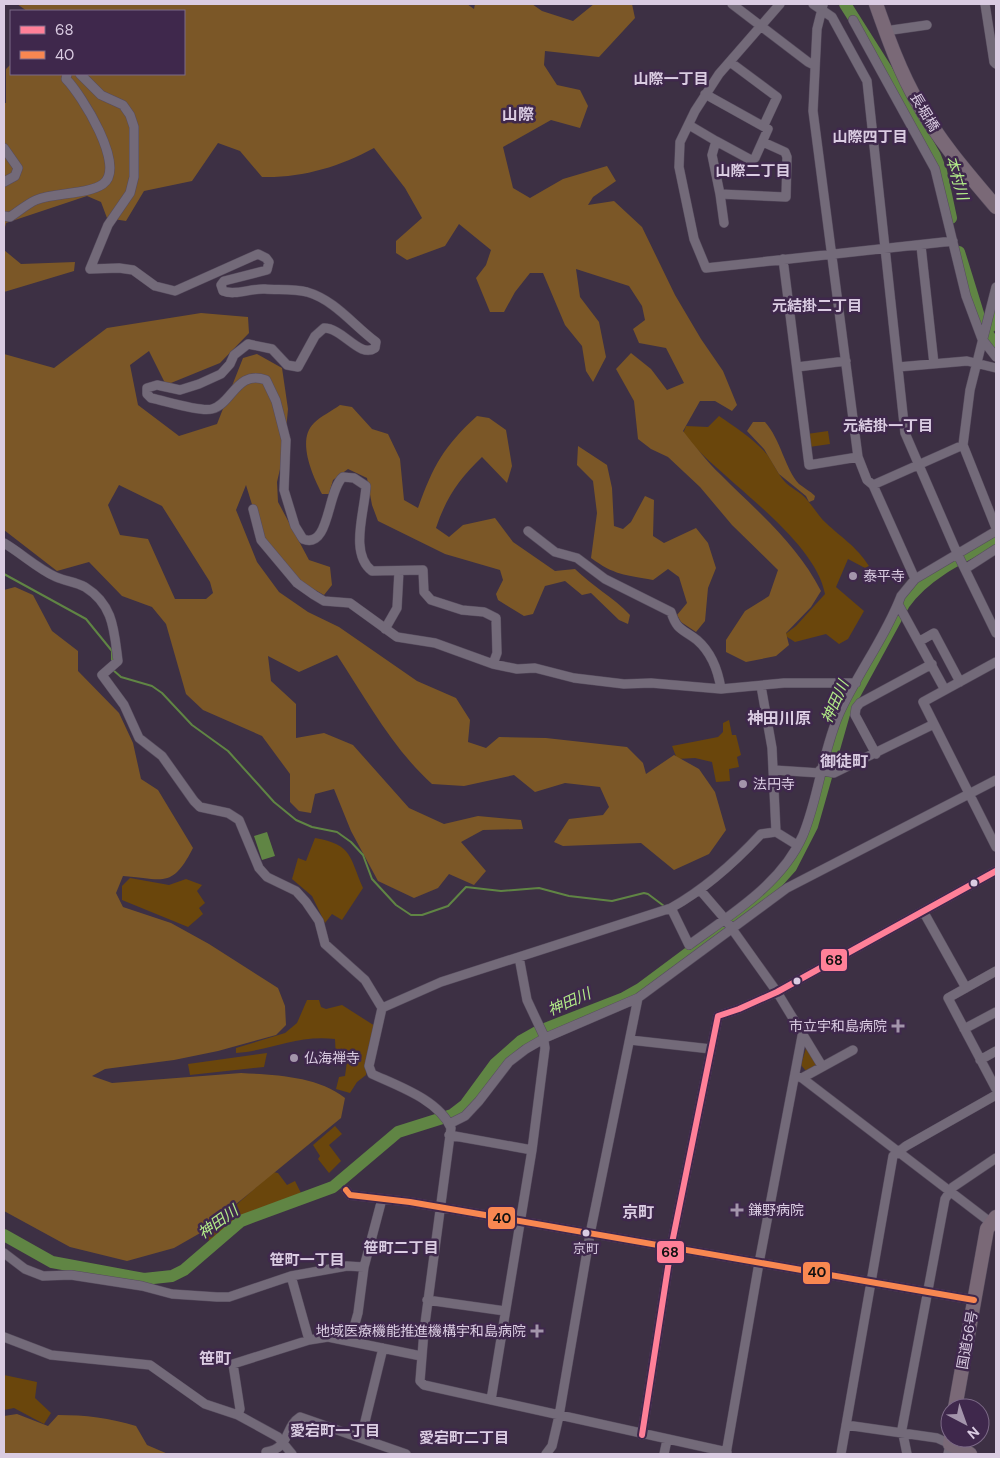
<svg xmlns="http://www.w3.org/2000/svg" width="1000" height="1458" viewBox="0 0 1000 1458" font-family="'DM Sans','Noto Sans JP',sans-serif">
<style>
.green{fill:#6a460c}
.forest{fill:#7b5727;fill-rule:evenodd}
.water{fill:#608544}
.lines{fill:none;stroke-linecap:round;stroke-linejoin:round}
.stream{stroke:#608544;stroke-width:2}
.river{stroke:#608544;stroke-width:12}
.minor-casing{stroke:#574c5e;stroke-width:10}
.highway-casing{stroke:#574c5e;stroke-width:15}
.minor{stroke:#736a79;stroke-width:9}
.highway{stroke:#7a6977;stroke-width:14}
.bus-1-casing{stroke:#3f284c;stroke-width:10}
.bus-2-casing{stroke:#3f284c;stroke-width:10}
.bus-1{stroke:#ff8098;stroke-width:6}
.bus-2{stroke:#f88751;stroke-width:6}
.poi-dot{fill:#a395ab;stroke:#3f284c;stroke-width:2}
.bus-dot{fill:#dacce2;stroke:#3f284c;stroke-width:2}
.labels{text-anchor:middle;stroke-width:5;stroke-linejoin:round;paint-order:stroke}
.bus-label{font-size:13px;fill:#dacce2;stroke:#3f284c}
.street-label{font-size:14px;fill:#dacce2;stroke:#3f284c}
.poi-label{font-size:14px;fill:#dacce2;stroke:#3f284c;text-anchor:start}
.neighbourhood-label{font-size:15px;font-weight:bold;fill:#dacce2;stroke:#3f284c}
.water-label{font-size:15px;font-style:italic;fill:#b3ed89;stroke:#3f284c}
.quarter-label{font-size:16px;font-weight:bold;fill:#dacce2;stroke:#3f284c}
.line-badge{stroke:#3f284c;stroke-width:2}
.pale-badge-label{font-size:14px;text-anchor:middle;font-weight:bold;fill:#111}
</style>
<rect width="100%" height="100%" fill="#3d3044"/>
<!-- green -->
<path class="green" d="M719 416C735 427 751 437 764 451 773 460 776 473 786 483 790 487 796 490 801 494 811 502 817 515 826 523 843 539 856 546 869 566L865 568 848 559 836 587 864 611 848 639 839 644 826 634 795 642 784 635 796 626 825 594C815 538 719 478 683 434L686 426 708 427Z
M828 431 830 444 809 447 807 434Z
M729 720 732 735H736L741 755 737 757 739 767 729 769 730 781 716 782 712 762 695 758 677 759 672 746 718 737 723 732V723Z
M315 838C353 845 349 856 363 888L342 920 332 914 325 923 312 896 292 879 298 858 306 861Z
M130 878 169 885 186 879 202 885 197 891 205 903 199 908 203 914 188 927 122 900V886Z
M307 1000H319L321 1007 326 1009 342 1005 375 1026 366 1075 357 1082 350 1093 336 1089 339 1077 345 1076 347 1061 336 1059 335 1039C296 1035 273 1050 236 1053V1048L285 1033 297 1023Z
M806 1048H808L818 1064 806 1071 801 1065Z
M267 1053 264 1067 190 1075 188 1064Z
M335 1126 342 1134 329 1145 341 1161 329 1173 318 1159 320 1156 313 1145Z
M273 1172 278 1173 287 1185 295 1181 301 1193 252 1211 209 1241 206 1232Z
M4 1375 37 1382 35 1398 51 1413 44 1424 14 1408 4 1410Z"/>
<!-- forest -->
<path class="forest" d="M17 4H467L474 9 475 4H532L542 11 573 21 594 4H632L635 18 599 57 545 51 544 65 557 85 580 90 588 106 580 128 551 120 503 147 513 188 530 198 563 179 607 166 616 181 593 197 588 205 614 201 642 227 675 295 701 339 723 371 737 405 732 411 715 401H700L683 431C695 446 707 462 721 475 758 512 797 544 821 591L811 607 786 633 789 645 776 656 746 662 726 652V640L745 611 769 596 778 570 732 525 700 487 668 457 651 449 638 439 634 401 616 369 631 353 651 369 667 390 684 383 666 348 639 343 633 329 645 320 642 306 629 286 576 269 580 297 599 322 606 357 593 382 586 371 582 346 565 325 543 273H530L515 292 504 312H490L476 278 486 265 491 250 459 224 445 246 407 260 396 253V241L422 218 405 188 374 148C339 167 302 178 262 177L240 151 218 143 192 181 144 191 126 221 107 218 101 202 87 196 6 223 4 231V103H6V69L11 64V74H184V11H27Z
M4 250 21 264 75 262 74 271 4 292Z
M201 313 248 317 249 333 220 363 166 385 149 351 130 365 138 405 179 436 217 424 243 358 257 354 282 368 288 409 284 452 277 482 278 502 309 560 330 567 332 585 324 595 301 582 262 537 246 485 236 510 257 562 279 592 308 612 339 627 417 681 456 698 470 720 468 742 486 748 499 737 546 738 627 747 643 763 646 774 674 755 699 769 715 792 726 830 709 854 674 870 641 843 563 846 554 842 569 819 603 815 609 807 600 787 565 783 535 792 514 775 464 786 432 784C393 749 366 699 337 655L299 672 268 656 271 681 296 704V738L324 733 353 745 409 808 444 824 478 816 521 820 523 829 483 830 461 842 486 871 474 885 449 874 438 888 414 898 378 881 351 831 334 789 315 794 311 813 299 811 290 802V774L262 736 203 710 186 694 166 624 152 607 122 596 89 562 57 571 4 530V354L54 368 107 328ZM119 485 162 506 210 582 213 593 206 599H175L148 539 120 535 108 505Z
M340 405 352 407 372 429 388 434 400 459 404 500 418 508C433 466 444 446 477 416L489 418 506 430 512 466 507 483 482 457C459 479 446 498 436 528L449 537 463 525 495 518 513 542 555 571 575 569C592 586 613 597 630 615L628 624 619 620 591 593 582 595 565 581 545 586 533 614 524 616 498 600 496 594 503 580 500 570 445 554 378 521 372 505 367 478 348 469 333 480 329 494H322C313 476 296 440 314 423 321 416 332 411 340 405Z
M753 422H765C781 440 785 469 799 484 804 488 810 491 815 496L814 500 809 502 806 496 779 474 764 449 747 431Z
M578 446 607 465 612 488 614 526 623 529 631 522 645 496 654 500 653 536 664 543 696 528 708 543 716 568 708 588 705 621 696 632 681 622 677 615 687 603 679 577 668 569 653 580C625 575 614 575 591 558L597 513 593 481 577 465Z
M15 587 33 595 52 631 78 651V671L119 713 133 743 141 779 158 790 193 848C172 889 164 879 123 876L116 893 123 907 171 923 209 944 278 988 285 1006 286 1025 276 1035 218 1051 174 1060 105 1069 92 1076 112 1083 241 1073C276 1075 317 1076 345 1098L341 1118 202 1232 174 1248 127 1261 70 1247 4 1211V590Z
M17 1414 48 1426 58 1415C85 1415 110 1418 136 1426L147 1445 168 1454H4V1416Z"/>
<!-- water -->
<path class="water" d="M267 832 275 856 262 860 254 836Z"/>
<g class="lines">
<!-- stream -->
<path class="stream" d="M4 574 86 619 112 651V663
M113 670 121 677 152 686 162 693 192 725 228 751 274 802 296 820 312 827 337 832 351 842 363 855 372 879 396 905 411 915H422L448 906 466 887 501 891 539 888 569 896 612 901 644 893 648 894 664 906"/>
<!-- river -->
<path class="river" d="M845 4 886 69 935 156 941 171 951 218
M959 252 981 323 996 347
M990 327 996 306
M4 1235 52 1262 144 1279 172 1276 184 1270 241 1221 333 1187 398 1132 452 1115 465 1105 495 1064 521 1041 537 1032 624 998 640 989 738 916 774 886 791 867 812 826 844 714 904 604C925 573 964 556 996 540"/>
<defs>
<path id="minor" d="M732 4 808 62 814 65
M780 4 719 74 695 111 680 142 679 167 694 239 706 268 953 241
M813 4 832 17 867 81 905 433 957 553 996 633
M985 4 994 62 996 64
M823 5 817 29 813 111 858 457 867 480 873 485 915 579
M853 20 935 169 966 296 982 339 996 357
M886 32 892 30 927 25
M730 62 777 97 764 125
M80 74 101 95 123 105 130 115 134 127V177L130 193 108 225 90 269 119 268 133 270 155 286 175 291 258 254 266 258 269 262 267 270 224 281 221 285 223 291C235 296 251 288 265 289 278 290 294 289 307 292 335 300 354 326 376 342L375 348C360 359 343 328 324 328L315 336 298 367 287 365 272 349 248 344 234 355 230 364 221 374 199 384 180 390 157 385 147 388V394L151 398C166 401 200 412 212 409 232 404 237 369 266 380L276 401 286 440 284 490 295 526 303 539C330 550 327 490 343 477L354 478 366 486C365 511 349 553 372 571L423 570 424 592 431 600 462 610 484 612 496 618 497 653 493 664
M705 94 768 129 755 158 751 160 716 141
M689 125 716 141 712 155 720 194 786 197 787 157 785 152 763 142
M4 148 18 168 15 176 4 182
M720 194 724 223
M4 216 10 217C19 211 27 204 36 200 55 192 87 195 103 184 127 167 81 94 66 79L67 74
M921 246 934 364
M783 259 809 465 858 457
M996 287 970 390 963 445 996 528
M797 367 846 361
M898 367 967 361 996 368
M873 485 963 445
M253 509 261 540 297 583 314 595 324 601 350 603 397 637 435 643 493 664 517 669 535 668 574 678 624 684 651 683 721 689 784 683H856
M528 531 555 552 577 558 605 579 671 612C677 631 683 629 697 640 712 653 718 670 721 689
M4 543C21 553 38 569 56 577 65 581 76 582 85 587 114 605 114 631 118 661L102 675 124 705 139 738 162 756 194 801 200 807 228 813 239 820 259 868 267 877 296 891 306 902 319 921 325 944 365 980 382 1008 369 1066 372 1074C398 1086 439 1100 451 1128L424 1331 420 1381 424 1385 727 1452
M965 569 996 549
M898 604 945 690
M385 629 397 608 399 571
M920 641 934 633 960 682
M996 662 923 702 996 847
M876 754 855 715 856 708 860 703 932 664
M774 770 820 773
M820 770 834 773 934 724
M776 832 797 845
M700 890 725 919 777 992 822 1066
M671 908 689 945C730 915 782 884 803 835 819 796 822 753 839 714 857 674 885 638 901 596L915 579 996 531
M923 911 966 988
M996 971 948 998 996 1089
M382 1008 441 982 671 908C705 889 735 862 761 834L776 832 772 748 761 686
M964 1029 996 1012
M630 1040 711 1049
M980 1060 996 1051
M795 1076 802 1078 990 1222
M802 1078 853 1050
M449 1124 465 1116 479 1101 509 1062 526 1049 545 1038 638 998 787 888 996 780
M449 1135 532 1150
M346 1190 350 1195 410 1202 974 1300
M4 1253 25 1269 43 1276 71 1275 142 1286 172 1294 217 1297H229L291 1276 347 1266 364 1267
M291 1276 309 1340
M427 1300 505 1311
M4 1337 51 1355 150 1365 205 1404 238 1415 278 1437 292 1454
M350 1341 358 1313 364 1267 382 1199
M491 1400 532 1150 545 1048 543 1034 527 1000 519 957
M238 1415 240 1409 233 1364 309 1340 328 1337 421 1356
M846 1425 937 1438 950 1444 948 1454
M642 1435 671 1248 718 1016 739 1009 777 992 996 871
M361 1438 383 1348
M266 1452C291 1448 284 1427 300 1417L406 1454
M546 1454 552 1446 559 1416 590 1234 638 998
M664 1454 667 1440
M726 1454 759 1263 802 1036
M841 1454 893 1156 906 1146 996 1095
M907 1454 902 1429 945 1199 953 1187 996 1158"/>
<path id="highway" d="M876 4C888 38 900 72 918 103 939 141 968 174 996 207
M955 1408 987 1229 996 1217
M951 1438 950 1444 970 1454"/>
</defs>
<!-- minor casing -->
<use href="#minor" class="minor-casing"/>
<!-- highway casing -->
<use href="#highway" class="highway-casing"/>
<!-- minor -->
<use href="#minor" class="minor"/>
<!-- highway -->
<use href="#highway" class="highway"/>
<defs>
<path id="bus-1" d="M642 1435 671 1248 718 1016 739 1009 777 992 996 871"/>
<path id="bus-2" d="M346 1190 350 1195 410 1202 974 1300"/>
</defs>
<!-- bus-1 casing -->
<use href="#bus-1" class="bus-1-casing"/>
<!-- bus-2 casing -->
<use href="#bus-2" class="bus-2-casing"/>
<!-- bus-1 -->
<use href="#bus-1" class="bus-1"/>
<!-- bus-2 -->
<use href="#bus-2" class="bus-2"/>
</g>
<!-- markers -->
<g class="poi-dot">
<circle cx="853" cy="576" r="5"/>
<circle cx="743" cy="784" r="5"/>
<path d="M895.5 1018.5h5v5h5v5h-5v5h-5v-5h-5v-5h5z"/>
<circle cx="294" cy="1058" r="5"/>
<path d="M734.5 1202.5h5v5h5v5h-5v5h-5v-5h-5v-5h5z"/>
<path d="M534.5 1323.5h5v5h5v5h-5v5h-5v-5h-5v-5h5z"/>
</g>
<g class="bus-dot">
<circle cx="974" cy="883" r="4.5"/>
<circle cx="797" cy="981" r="4.5"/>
<circle cx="586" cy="1233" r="4.5"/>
</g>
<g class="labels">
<!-- bus labels -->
<g class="bus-label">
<text x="586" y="1253">京町</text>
</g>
<!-- street labels -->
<g class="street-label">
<text transform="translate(925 112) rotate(59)" y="5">長堀橋</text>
<text transform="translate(967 1340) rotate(-80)" y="5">国道56号</text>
</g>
<!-- poi labels -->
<g class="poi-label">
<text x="863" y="581">泰平寺</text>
<text x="753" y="789">法円寺</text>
<text x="887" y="1031" text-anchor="end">市立宇和島病院</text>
<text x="304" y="1063">仏海禅寺</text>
<text x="748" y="1215">鎌野病院</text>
<text x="526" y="1336" text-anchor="end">地域医療機能推進機構宇和島病院</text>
</g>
<!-- neighbourhood labels -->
<g class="neighbourhood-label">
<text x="671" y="84">山際一丁目</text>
<text x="870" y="142">山際四丁目</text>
<text x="753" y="176">山際二丁目</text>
<text x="817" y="311">元結掛二丁目</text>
<text x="888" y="431">元結掛一丁目</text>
<text x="401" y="1253">笹町二丁目</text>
<text x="307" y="1265">笹町一丁目</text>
<text x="335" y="1436">愛宕町一丁目</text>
<text x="464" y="1443">愛宕町二丁目</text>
</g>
<!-- water labels -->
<g class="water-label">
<text transform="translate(957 178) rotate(74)" y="5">本村川</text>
<text transform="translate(835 702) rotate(-66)" y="5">神田川</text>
<text transform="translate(569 1002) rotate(-24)" y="5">神田川</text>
<text transform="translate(218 1222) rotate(-36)" y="5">神田川</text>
</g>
<!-- quarter labels -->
<g class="quarter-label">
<text x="518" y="120">山際</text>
<text x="779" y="724">神田川原</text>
<text x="844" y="767">御徒町</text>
<text x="638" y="1218">京町</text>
<text x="215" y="1364">笹町</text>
</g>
</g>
<g class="line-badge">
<rect x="820" y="948" width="28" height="24" rx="5" fill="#ff8098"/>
<rect x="487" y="1206" width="29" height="24" rx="5" fill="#f88751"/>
<rect x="656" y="1240" width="29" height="24" rx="5" fill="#ff8098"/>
<rect x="802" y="1261" width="29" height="24" rx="5" fill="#f88751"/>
</g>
<g class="pale-badge-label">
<text x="834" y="965">68</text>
<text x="502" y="1223">40</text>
<text x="670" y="1257">68</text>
<text x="817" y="1277">40</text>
</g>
<!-- border -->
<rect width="1000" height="1458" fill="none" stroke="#dacce2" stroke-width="10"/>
<!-- legend -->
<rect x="10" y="10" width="175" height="65" fill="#3f284c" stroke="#7d6a88"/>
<rect x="20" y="26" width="25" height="8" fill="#ff8098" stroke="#7d6a88"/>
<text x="55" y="35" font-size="15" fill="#dacce2">68</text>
<rect x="20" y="51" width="25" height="8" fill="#f88751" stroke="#7d6a88"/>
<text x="55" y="60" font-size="15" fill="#dacce2">40</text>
<!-- north arrow -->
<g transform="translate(965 1423) rotate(139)"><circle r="24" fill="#3f284c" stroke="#7d6a88"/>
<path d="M0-4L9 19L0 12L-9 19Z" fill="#a395ab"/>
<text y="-8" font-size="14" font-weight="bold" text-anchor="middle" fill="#dacce2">N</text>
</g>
</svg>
